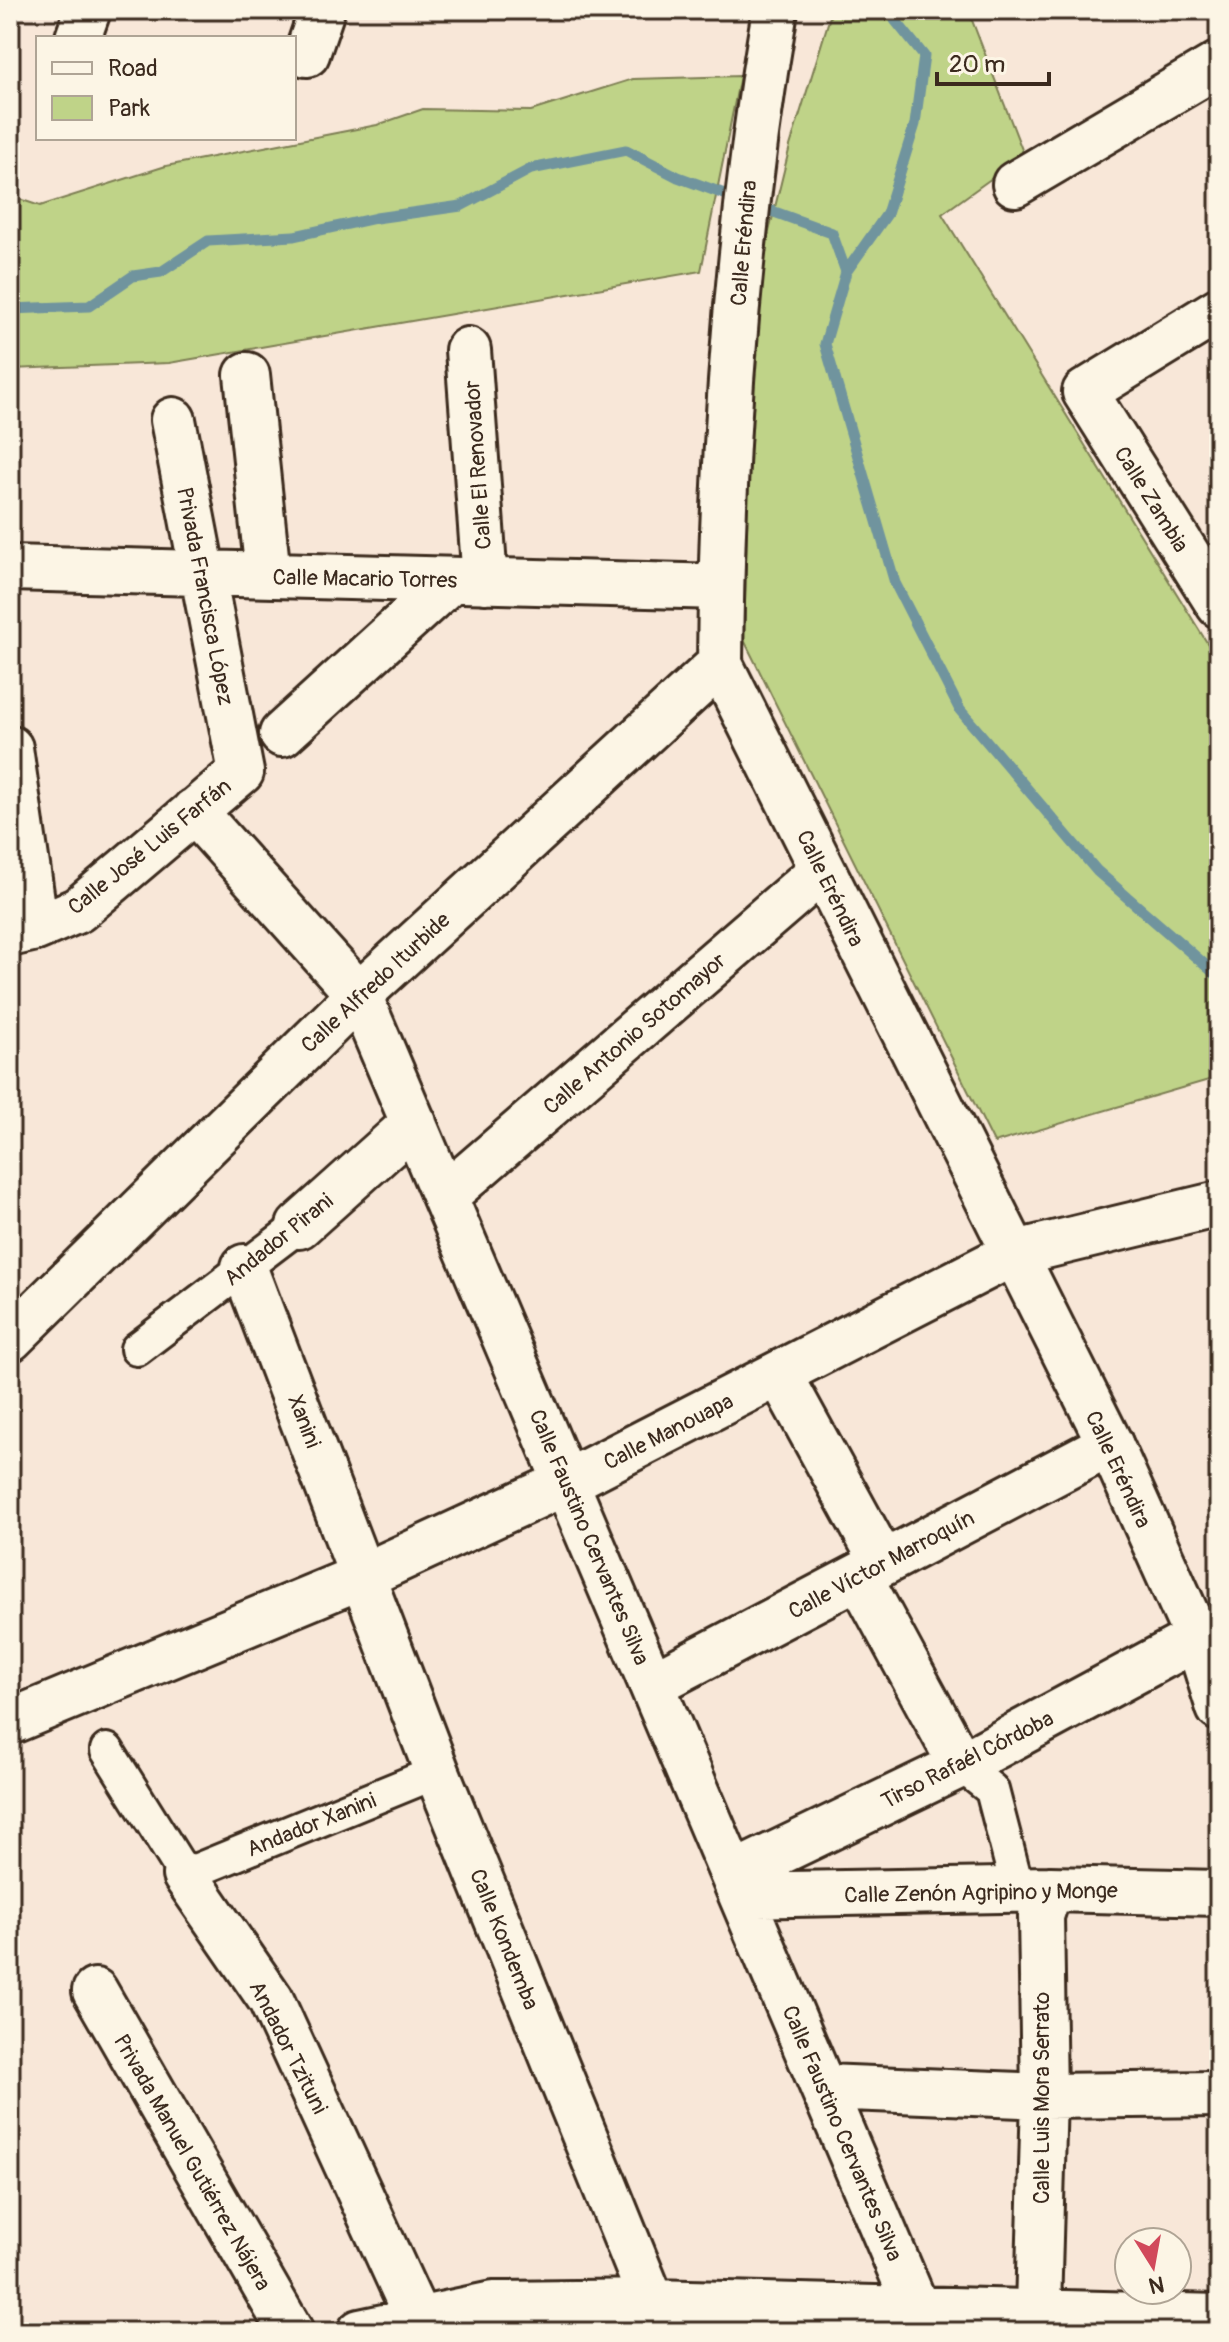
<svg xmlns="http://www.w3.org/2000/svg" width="1229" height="2342" viewBox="0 0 1229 2342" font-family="Pangolin,sans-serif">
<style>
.green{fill:#bfd388;stroke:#7d7e53;stroke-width:2}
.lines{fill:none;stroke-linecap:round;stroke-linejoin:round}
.stream{stroke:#6f949e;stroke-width:11}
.pedestrian-casing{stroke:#3b2a1e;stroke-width:38}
.minor-casing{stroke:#3b2a1e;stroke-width:50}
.tertiary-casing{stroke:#3b2a1e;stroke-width:50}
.pedestrian{stroke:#fcf5e5;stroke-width:32}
.minor{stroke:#fcf5e5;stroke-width:44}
.tertiary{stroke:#fcf5e5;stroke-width:44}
.labels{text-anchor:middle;stroke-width:6;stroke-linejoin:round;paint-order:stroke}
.street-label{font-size:22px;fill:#3b2a1e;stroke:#fcf5e5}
</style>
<rect width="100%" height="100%" fill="#f8e7d8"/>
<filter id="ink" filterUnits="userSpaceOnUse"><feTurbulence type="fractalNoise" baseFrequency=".0125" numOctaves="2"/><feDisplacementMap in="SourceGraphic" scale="16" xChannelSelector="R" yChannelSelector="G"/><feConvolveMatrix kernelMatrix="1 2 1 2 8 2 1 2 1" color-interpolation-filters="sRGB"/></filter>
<g filter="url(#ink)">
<!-- green -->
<path class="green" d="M832 10H968L1024 155 942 214 1219 662V1077L994 1143 744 640 753 297 790 146Z
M740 76 701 271 169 363 10 369V196L40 206 166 166 377 125 423 109 531 111 633 79Z"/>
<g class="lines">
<!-- stream -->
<path class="stream" d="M892 10 895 20 924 56 915 124 887 214 846 272 825 344 895 583 960 710 1097 871 1219 977
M758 206 832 233 846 272
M10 309 89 306 133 276 161 272 208 241 294 236 376 218 461 206 531 169 626 150 678 177 738 199"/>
<defs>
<path id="pedestrian" d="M137 1349 299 1226
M107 1750 185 1875 437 1772
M961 1765 992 1790 1018 1890"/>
<path id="minor" d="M78 38 88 10
M307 54 322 10
M1015 184 1219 64
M1219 310 1085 392 1219 605
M468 350 485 581
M247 375 268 575
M10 568 721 587
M282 734 451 580
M10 748 36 928
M194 811 359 995 916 2307
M10 934 36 928 78 910 241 772 173 420
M445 1196 822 870
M299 1226 414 1123
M244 1267 437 1772 652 2302
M10 1339 359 995 720 664
M780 1375 883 1563
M859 1576 961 1765
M653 1684 1110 1444
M10 1722 365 1575 567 1482 1012 1254 1219 1204
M734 1874 961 1765 1197 1638
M185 1875 271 2000 417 2318
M743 1895 1050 1889 1219 1893
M95 1991 291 2332
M825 2087 1044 2096 1219 2094
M1038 2309 1044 2096 1041 1916 1050 1889
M360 2332 493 2304 652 2302 1219 2317"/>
<path id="tertiary" d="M775 10C738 226 722 446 720 664L1110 1444 1197 1638 1219 1708"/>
</defs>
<!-- pedestrian casing -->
<use href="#pedestrian" class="pedestrian-casing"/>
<!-- minor casing -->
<use href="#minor" class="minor-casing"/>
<!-- tertiary casing -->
<use href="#tertiary" class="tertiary-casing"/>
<!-- pedestrian -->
<use href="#pedestrian" class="pedestrian"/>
<!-- minor -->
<use href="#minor" class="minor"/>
<!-- tertiary -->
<use href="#tertiary" class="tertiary"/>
</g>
</g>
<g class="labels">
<!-- street labels -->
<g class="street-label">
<text transform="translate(743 243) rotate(-85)" y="8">Calle Eréndira</text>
<text transform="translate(477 465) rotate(-94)" y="8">Calle El Renovador</text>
<text transform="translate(1152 499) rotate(58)" y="8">Calle Zambia</text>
<text transform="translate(365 578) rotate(1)" y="8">Calle Macario Torres</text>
<text transform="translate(206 596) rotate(79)" y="8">Privada Francisca López</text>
<text transform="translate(149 846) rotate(-39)" y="8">Calle José Luis Farfán</text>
<text transform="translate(831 888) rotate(64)" y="8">Calle Eréndira</text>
<text transform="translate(375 982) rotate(-43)" y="8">Calle Alfredo Iturbide</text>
<text transform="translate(634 1033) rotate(-41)" y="8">Calle Antonio Sotomayor</text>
<text transform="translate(278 1239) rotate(-39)" y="8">Andador Pirani</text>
<text transform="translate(305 1421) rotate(69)" y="8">Xanini</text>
<text transform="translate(668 1431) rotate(-27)" y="8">Calle Manouapa</text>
<text transform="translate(1119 1469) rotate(65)" y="8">Calle Eréndira</text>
<text transform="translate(590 1537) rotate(67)" y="8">Calle Faustino Cervantes Silva</text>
<text transform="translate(881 1564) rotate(-28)" y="8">Calle Víctor Marroquín</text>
<text transform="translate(967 1759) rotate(-27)" y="8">Tirso Rafaél Córdoba</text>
<text transform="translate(311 1824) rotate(-22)" y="8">Andador Xanini</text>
<text transform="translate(981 1892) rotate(-1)" y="8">Calle Zenón Agripino y Monge</text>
<text transform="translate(505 1939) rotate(68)" y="8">Calle Kondemba</text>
<text transform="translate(289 2047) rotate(63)" y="8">Andador Tzituni</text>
<text transform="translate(1041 2098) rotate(-90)" y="8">Calle Luis Mora Serrato</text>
<text transform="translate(843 2133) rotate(67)" y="8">Calle Faustino Cervantes Silva</text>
<text transform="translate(193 2162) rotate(60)" y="8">Privada Manuel Gutiérrez Nájera</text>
</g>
</g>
<!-- margin -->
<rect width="1229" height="2342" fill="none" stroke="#fcf5e5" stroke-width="40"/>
<rect x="20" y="20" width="1189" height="2302" fill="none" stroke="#3b2a1e" stroke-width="3" filter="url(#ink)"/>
<!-- legend -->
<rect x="36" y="36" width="260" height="104" fill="#fcf5e5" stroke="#afa495" stroke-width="2"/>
<rect x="52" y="62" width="40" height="12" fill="#fcf5e5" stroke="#afa495" stroke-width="2"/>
<text x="108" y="76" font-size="24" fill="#3b2a1e">Road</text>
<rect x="52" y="96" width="40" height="24" fill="#bfd388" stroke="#afa495" stroke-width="2"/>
<text x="108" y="116" font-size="24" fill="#3b2a1e">Park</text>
<!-- north arrow -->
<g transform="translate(1153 2266) rotate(169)"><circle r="38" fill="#fcf5e5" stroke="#afa495" stroke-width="2"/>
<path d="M0-6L14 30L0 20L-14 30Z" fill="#d1495b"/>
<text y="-12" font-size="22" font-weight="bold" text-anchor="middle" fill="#3b2a1e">N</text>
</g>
<!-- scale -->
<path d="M937 72v12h112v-12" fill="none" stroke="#3b2a1e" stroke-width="4"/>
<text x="949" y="72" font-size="24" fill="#3b2a1e" stroke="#fcf5e5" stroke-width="6" paint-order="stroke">20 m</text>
</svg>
